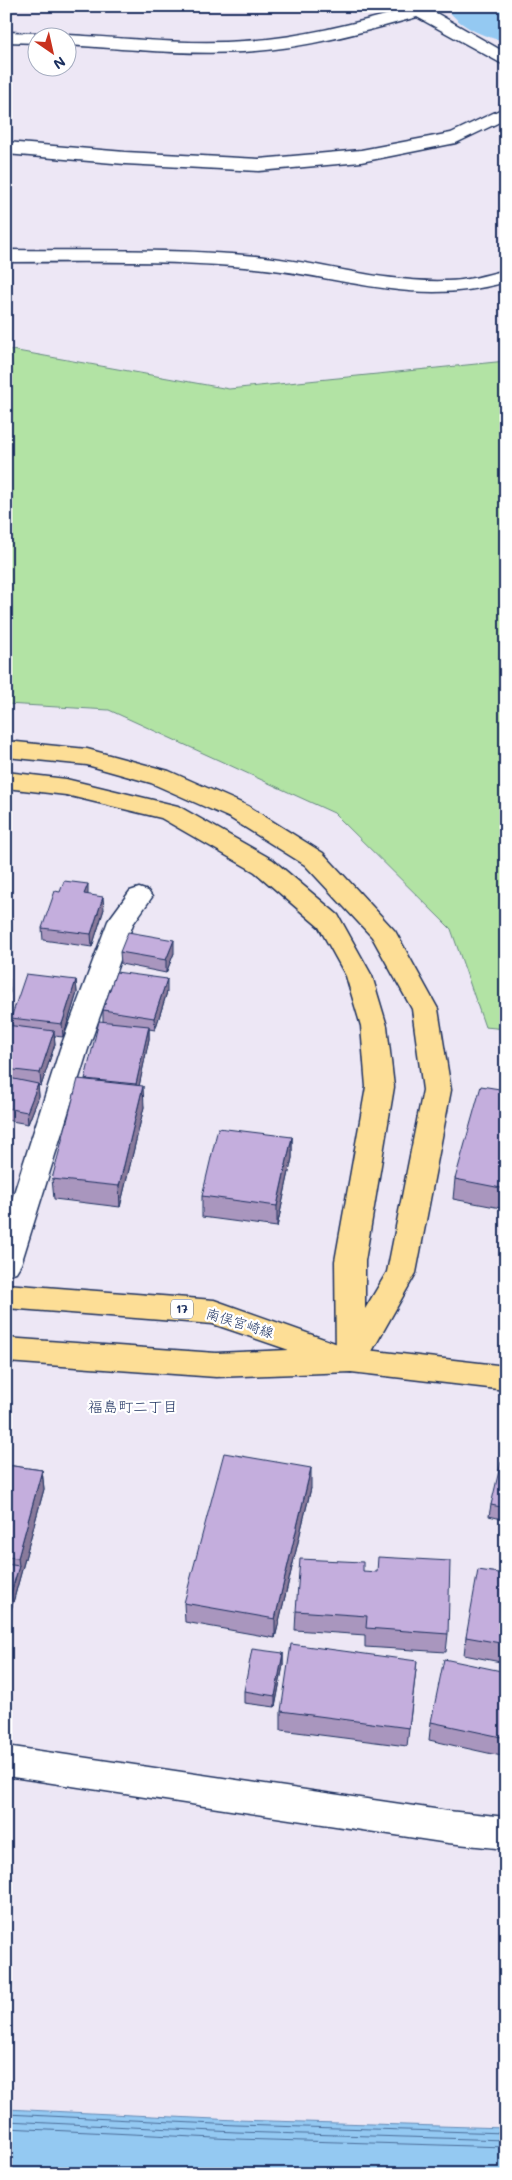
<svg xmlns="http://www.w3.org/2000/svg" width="512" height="2180" viewBox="0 0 512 2180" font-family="Mali,'Klee One',sans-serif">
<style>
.green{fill:#b2e3a4;stroke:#668981}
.water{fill:#94c9f2;stroke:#648bb7}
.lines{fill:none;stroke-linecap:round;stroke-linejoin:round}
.shore{stroke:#4b6d99;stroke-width:1}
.river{fill:#94c9f2;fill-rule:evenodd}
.minor-casing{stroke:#1b2f5e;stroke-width:3}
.major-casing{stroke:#1b2f5e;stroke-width:3}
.highway-casing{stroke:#1b2f5e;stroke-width:3}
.minor{fill:#fff;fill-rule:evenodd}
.major{fill:#fdde96;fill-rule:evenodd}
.highway{fill:#fdde96;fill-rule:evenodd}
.wall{fill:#a996be;stroke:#1b2f5e}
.shaded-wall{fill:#897a9b;stroke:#1b2f5e}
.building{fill:#c4aedd;stroke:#1b2f5e}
.labels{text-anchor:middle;stroke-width:4.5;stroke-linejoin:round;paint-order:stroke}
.shield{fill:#fff;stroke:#5f6d8e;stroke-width:1}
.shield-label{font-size:12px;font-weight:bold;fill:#1b2f5e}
.street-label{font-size:14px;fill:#1b2f5e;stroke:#fff}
.neighbourhood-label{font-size:15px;fill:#1b2f5e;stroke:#fff}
</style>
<rect width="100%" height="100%" fill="#ede7f5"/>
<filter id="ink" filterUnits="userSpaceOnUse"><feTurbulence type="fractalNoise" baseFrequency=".02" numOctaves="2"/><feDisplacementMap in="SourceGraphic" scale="10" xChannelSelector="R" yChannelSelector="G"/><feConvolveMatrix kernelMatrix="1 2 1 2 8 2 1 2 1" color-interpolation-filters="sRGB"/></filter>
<g filter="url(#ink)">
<!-- green -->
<path class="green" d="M6 349 229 389 506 361V1029L485 1027 451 929 334 813 109 710 6 704Z"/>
<!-- water -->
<path class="water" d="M6 2109 236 2120 506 2128V2174H6Z"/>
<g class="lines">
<!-- shore -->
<path class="shore" d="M6 2114 236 2125 506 2133
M6 2121 236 2132 506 2140
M6 2128 236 2139 506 2147"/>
<!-- river -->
<path class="river" d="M445 6H506V42C482 36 459 27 445 6Z"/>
<defs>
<path id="minor" d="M403 6H424L506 53V66L417 17C360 33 302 49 243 52 184 55 126 49 68 45V38H61L68 35C126 38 185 45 244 41 299 38 352 24 405 10Z
M6 32 38 33 46 38H38V43L6 42Z
M506 107V119L456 143 361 162 259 171 125 164 6 154V142L125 152 259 159 361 150 451 133Z
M6 250C89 251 173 248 256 256 320 262 382 283 446 281 467 281 486 275 506 270V282C416 308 344 276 256 268 173 260 89 262 6 262Z
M139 888 148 891 152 897 133 924 88 1049 21 1264 16 1272 6 1275V1218L60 1049 108 921 130 891Z
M6 1746 448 1811 506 1817V1849L448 1843 6 1776Z"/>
<path id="major" d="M6 1284 214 1300 349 1348 506 1366V1390L351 1372 216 1377 6 1362V1338L216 1353 289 1350 213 1324 6 1308Z"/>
<path id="highway" d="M6 741 87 749 169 771 248 806 323 853 395 931 438 1009 451 1090 416 1273 362 1369 351 1372 340 1369 336 1360 335 1261 366 1087 361 1026 346 976 319 927 255 872 161 818 66 795 6 788V772L66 779 178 806 273 860 338 915 372 976 387 1026 394 1087 365 1261V1309L387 1272 423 1090 412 1009 372 937 305 865 230 818 151 783 87 765 6 757Z"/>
</defs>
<!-- minor casing -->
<use href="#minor" class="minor-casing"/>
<!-- major casing -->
<use href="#major" class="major-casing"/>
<!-- highway casing -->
<use href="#highway" class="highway-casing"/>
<!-- minor -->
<use href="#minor" class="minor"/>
<!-- major -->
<use href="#major" class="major"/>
<!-- highway -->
<use href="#highway" class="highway"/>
</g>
<!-- wall -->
<path class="wall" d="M88 895 104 909 92 947 43 940 42 928Z
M120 952 174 953 166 973 121 964Z
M76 980 77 993 63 1037 54 1036 55 1044 41 1086 38 1085 39 1096 28 1124 6 1120V1086L8 1081H6V1025L12 1026 11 1018Z
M167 992 155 1030 149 1029V1039L139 1086 144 1107 120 1207 54 1199 52 1179 85 1080 103 1022V1010Z
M506 1090V1209L453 1199 455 1179Z
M292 1137V1158L277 1227 202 1217V1196Z
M506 1462V1520L489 1516 491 1505Z
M6 1465 42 1470 44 1489 9 1617 6 1616Z
M311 1488 275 1638 185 1622 184 1603Z
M363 1571 448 1634 446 1652 365 1647V1635L295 1630 296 1611Z
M506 1574V1663L464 1655 466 1637Z
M283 1653V1665L275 1707 244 1703V1691Z
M417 1661 407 1746 281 1730V1711Z
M506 1672V1757L429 1740 431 1722Z"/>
<!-- shaded-wall -->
<path class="shaded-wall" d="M88 884V897L84 894Z
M103 897 104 909 92 947 91 934Z
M174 940V953L166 973V960Z
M9 979 10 992 6 1003V987Z
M167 979V992L155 1030 154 1018Z
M76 980 77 993 63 1037 62 1024Z
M149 1026V1039L137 1096 136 1084Z
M54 1031 55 1044 41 1086 40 1073Z
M38 1084 39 1096 28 1124 27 1112Z
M143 1086 144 1107 120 1207 119 1186Z
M6 1122 7 1133 6 1137Z
M292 1137V1158L277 1227V1206Z
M311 1468V1488L275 1638V1619Z
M42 1470 44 1489 9 1617 7 1606 19 1566 18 1558Z
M283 1653V1665L275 1707V1696Z"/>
<!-- building -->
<path class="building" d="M64 881 88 884 84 894 103 897 91 934 42 928 55 891 60 892Z
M128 932 174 940 166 960 120 952Z
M116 972 167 979 154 1018 103 1010Z
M26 974 76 980 62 1024 11 1018Z
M6 979H9L6 987Z
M99 1021 149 1026 136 1084 85 1079Z
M6 1025 54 1031 40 1073 6 1069Z
M9 1078 38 1084 27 1112 6 1108V1086Z
M78 1079 143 1086 119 1186 52 1179Z
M481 1086 506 1090V1189L455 1179Z
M218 1128 292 1137 277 1206 202 1196Z
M224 1453 311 1468 275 1619 184 1603Z
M501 1462H506V1508L491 1505Z
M6 1465 42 1470 18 1558 6 1557Z
M378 1557 450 1561 448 1634 366 1628 367 1616 296 1611 300 1559 363 1562V1571L377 1572Z
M6 1564 19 1566 7 1606 6 1605Z
M478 1570 506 1574V1644L466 1637Z
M291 1644 417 1661 409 1728 281 1711Z
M252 1649 283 1653 275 1696 244 1691Z
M444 1659 506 1672V1738L431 1722Z"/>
</g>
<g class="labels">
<!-- shield labels -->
<rect class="shield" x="171" y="1299.5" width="22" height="19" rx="4"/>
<g class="shield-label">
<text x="182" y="1313">17</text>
</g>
<!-- street labels -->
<g class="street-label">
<text transform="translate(240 1323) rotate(17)" y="5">南俣宮崎線</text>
</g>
<!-- neighbourhood labels -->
<g class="neighbourhood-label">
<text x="133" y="1412">福島町二丁目</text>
</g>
</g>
<!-- margin -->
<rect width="512" height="2180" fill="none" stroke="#fff" stroke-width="25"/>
<rect x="12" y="12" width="487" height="2155" fill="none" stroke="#1b2f5e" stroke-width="2" filter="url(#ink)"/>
<!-- north arrow -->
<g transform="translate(52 52) rotate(146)"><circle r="24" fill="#ffffff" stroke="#a4acbf"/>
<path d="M0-4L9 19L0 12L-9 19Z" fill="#c8321e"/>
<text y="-8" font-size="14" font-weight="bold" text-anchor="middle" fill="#1b2f5e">N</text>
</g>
</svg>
